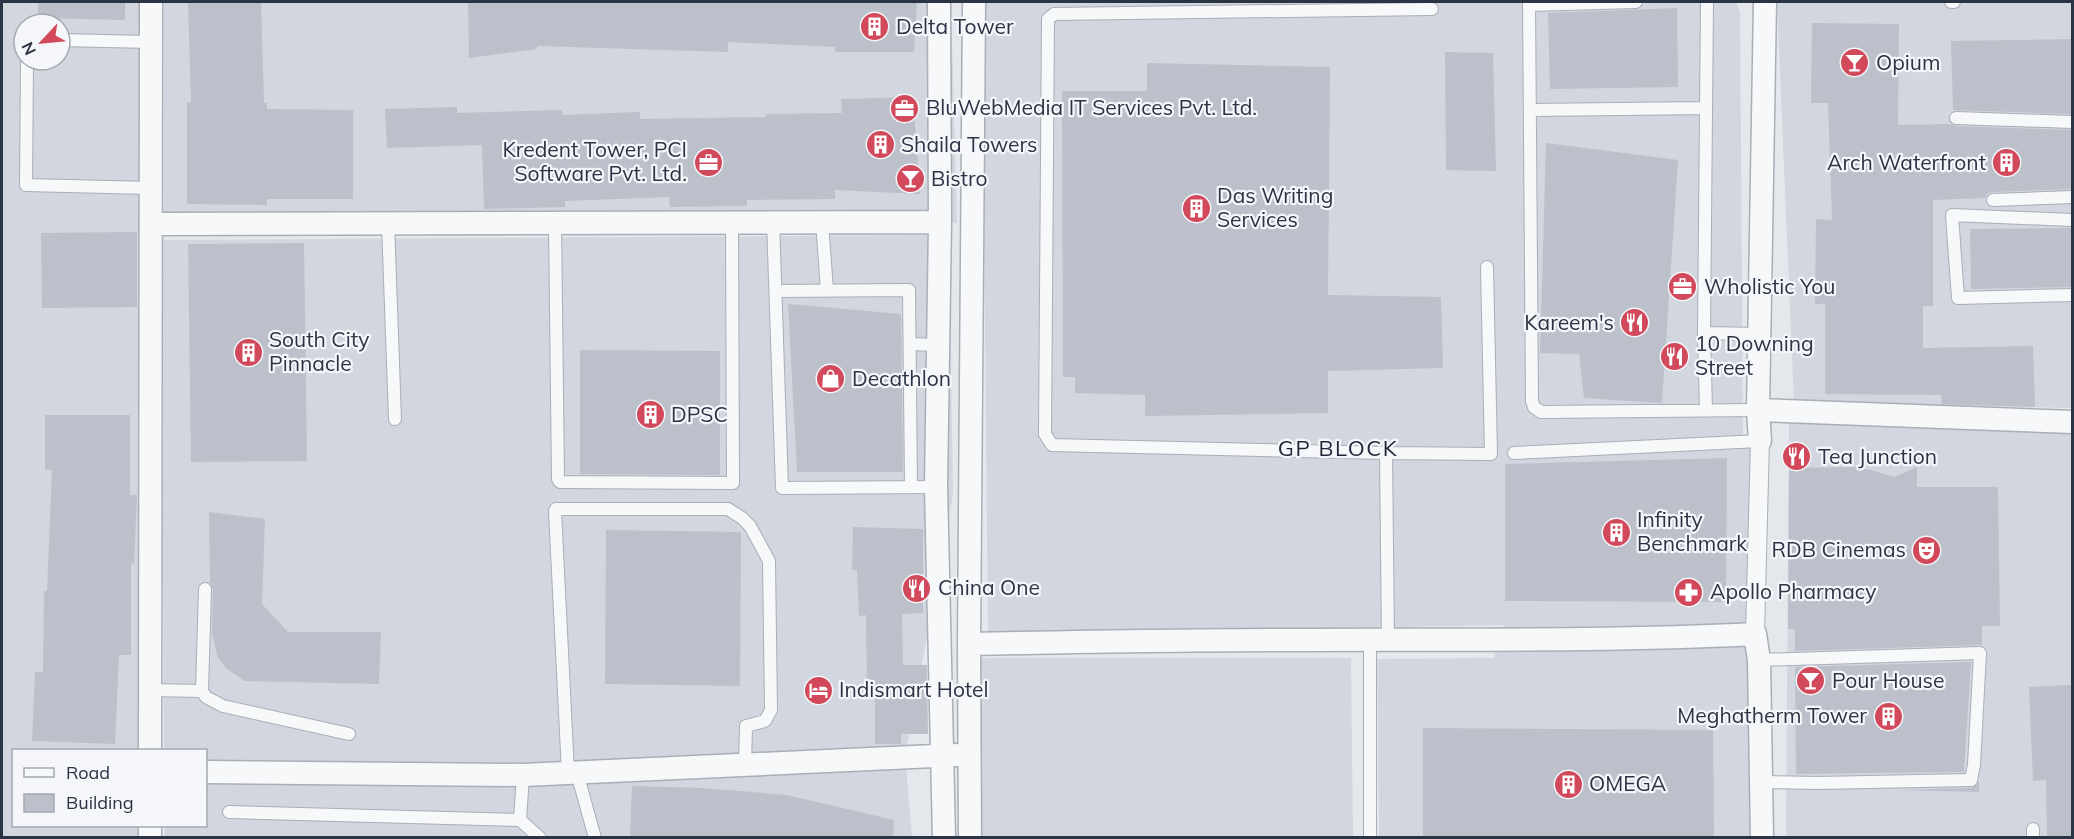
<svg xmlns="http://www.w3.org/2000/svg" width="2074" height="839" viewBox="0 0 2074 839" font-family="Mulish,sans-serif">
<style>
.built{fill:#d2d6de;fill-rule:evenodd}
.building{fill:#bbc0ca}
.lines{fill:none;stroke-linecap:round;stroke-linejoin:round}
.service-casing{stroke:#a9aeb7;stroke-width:14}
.pedestrian-casing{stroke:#a9aeb7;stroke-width:20}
.minor-casing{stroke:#a9aeb7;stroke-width:25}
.service{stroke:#f7f8fa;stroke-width:12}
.pedestrian{stroke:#f7f8fa;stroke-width:18}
.minor{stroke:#f7f8fa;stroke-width:22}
.labels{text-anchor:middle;stroke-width:4.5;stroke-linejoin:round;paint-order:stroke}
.poi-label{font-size:21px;fill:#2b3445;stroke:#f4f6f9;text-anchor:start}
.neighbourhood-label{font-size:22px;letter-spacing:1.5px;fill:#1d2536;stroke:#f4f6f9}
</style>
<rect width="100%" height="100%" fill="#e4e7ec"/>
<!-- built -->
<path class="built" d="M2 2H145L146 750H14V826H146V837L2 838ZM24 24H60V60H24Z
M164 2H951L957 223 164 214Z
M982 2H1736L1740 12 1743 434 1766 447 1761 837H1379L1377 659 1494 658 1504 625 988 635Z
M1777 2H2072V408L1794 402Z
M949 235 953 495 905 756 912 837H165V826H206V750H164L161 240Z
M1789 421 2072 425V837L1786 838Z
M981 658H1351L1353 837 980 838Z"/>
<!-- building -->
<path class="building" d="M38 2H125V20L38 18Z
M188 2H261L264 103H267V109L353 110V199H267V205L187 204V102L191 103Z
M468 2H917L914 52H835V47L728 42V52L537 46V49L469 58Z
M1677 8 1678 87 1550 89 1548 13Z
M1812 23 1899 24 1898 125 1950 124 1956 126 2073 130V189L1993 192 1988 193 1985 198 1933 200V306H1923V348L2033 346 2035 407 1942 404 1941 395 1825 394V304H1815L1816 219 1832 220 1828 103H1811Z
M2073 39V114L1953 110 1951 41Z
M1445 52 1493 53 1496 171 1446 170Z
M1147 63 1330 67 1328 295 1441 297 1443 368 1328 371V413L1145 416V395L1075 393V377H1063L1062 91H1147Z
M913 97 920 194 835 190V199L747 200V206L670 207 669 197 565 201V207L484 209 482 145 387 148 385 109 457 107V113L562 110V115L640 112V119L766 117V114L842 113 841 99Z
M1546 143 1678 160 1662 403 1584 398 1579 354 1540 353Z
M2073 228V287L1971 289 1970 229Z
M137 232V307L42 308 41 233Z
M304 243 307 461 191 462 188 244Z
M788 304 901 314 903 472H797Z
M580 350 720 351V475L580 474Z
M45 415H130V495H137L134 564 131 563V655H119L115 744 32 741 35 672H43L44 591H47L52 470H45Z
M1727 458 1726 602 1505 601V464Z
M1853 467 1871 470 1894 477 1917 467V487H1998L2000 626H1982V645L1795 651V629H1788L1789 468Z
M209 512 265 519 262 604 288 632H381L379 684 245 681 227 669 218 658 212 633 213 589 210 583Z
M853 527 923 529V613L902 614 903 665H927L928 734H901V744H875V692L867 693 866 615 859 616 857 570H852Z
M606 530 741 532 740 686 605 684Z
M1971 662 1964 772 1796 774 1795 667Z
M2073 685V837H2047L2046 780 2033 781 2029 687Z
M1423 728 1713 730 1714 837H1423Z
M1979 781V792L1897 790 1971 788 1977 785Z
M632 786 702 788 787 795 894 820 893 837H630Z"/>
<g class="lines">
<defs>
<path id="service" d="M1529 2 1532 401 1534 407 1541 412 1758 410
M1951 2H1954
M1529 5 1636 2
M60 40 151 42
M27 60 26 185 150 188
M1531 110 1706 108
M1956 118 2072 122
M1993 200 2072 197
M2072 220 1952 215 1958 298 2072 295
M773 221 782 488 936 487
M822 221 827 291
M555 222 558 479 560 482 733 483 732 222
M388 223 395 419
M776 291 909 290 911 487
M1704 333 1760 334
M910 344 938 345
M1706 410 1704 333 1707 2
M1386 453 1491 454 1487 267
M1514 453 1760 441
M1370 641V838
M1388 641 1386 453 1052 445 1045 434 1048 19 1054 14 1432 9
M1759 660 1980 653 1974 765 1971 780 1817 783 1761 782
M150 690 202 691 206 697 223 706 349 734
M202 691 205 589
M568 773 555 511 556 509H728L742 518 750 526 769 561 771 710 765 721 746 726 745 764
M577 773 595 838
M229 812 520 820 540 838
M520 820 523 775
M2033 838V829"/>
<path id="pedestrian" d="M1755 634 1760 441"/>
<path id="minor" d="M939 2 940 222 936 487 944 838
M151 224 940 222
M1758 410 2072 422
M1760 441 1758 410 1765 2
M969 644C1073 642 1178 640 1282 640 1440 639 1598 642 1755 634L1759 660 1762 838
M150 750 151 2
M206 772 523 775 956 755
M150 826V838
M970 838 969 644 974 2"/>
</defs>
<!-- service casing -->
<use href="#service" class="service-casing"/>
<!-- pedestrian casing -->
<use href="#pedestrian" class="pedestrian-casing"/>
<!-- minor casing -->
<use href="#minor" class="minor-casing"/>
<!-- service -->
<use href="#service" class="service"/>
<!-- pedestrian -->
<use href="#pedestrian" class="pedestrian"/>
<!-- minor -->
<use href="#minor" class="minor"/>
</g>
<!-- icons -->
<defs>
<symbol id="building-disc" viewBox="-11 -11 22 22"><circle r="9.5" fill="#d1495b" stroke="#f4f6f9"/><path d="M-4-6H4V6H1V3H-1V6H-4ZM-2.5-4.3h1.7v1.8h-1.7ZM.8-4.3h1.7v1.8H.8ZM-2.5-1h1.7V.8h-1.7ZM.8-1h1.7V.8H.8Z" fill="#fff"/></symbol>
<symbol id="bar-disc" viewBox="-11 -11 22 22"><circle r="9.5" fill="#d1495b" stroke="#f4f6f9"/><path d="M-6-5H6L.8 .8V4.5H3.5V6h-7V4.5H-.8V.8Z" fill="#fff"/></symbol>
<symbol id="office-disc" viewBox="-11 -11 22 22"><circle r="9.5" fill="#d1495b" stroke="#f4f6f9"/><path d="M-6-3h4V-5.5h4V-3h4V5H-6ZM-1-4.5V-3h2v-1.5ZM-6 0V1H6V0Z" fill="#fff"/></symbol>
<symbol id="restaurant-disc" viewBox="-11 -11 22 22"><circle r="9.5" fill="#d1495b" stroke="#f4f6f9"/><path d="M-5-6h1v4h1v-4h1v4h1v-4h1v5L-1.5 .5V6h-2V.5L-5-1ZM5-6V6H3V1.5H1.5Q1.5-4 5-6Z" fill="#fff"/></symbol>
<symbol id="shop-disc" viewBox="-11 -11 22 22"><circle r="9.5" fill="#d1495b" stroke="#f4f6f9"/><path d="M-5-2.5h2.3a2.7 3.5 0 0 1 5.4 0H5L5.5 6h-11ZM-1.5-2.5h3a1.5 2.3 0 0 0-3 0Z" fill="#fff"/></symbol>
<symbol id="theatre-disc" viewBox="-11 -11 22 22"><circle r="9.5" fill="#d1495b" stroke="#f4f6f9"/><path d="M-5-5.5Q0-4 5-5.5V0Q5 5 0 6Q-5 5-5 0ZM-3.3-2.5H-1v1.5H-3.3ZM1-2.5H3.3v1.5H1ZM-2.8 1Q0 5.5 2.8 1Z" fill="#fff"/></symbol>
<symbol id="pharmacy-disc" viewBox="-11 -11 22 22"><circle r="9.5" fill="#d1495b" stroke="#f4f6f9"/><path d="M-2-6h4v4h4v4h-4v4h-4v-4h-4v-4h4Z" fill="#fff"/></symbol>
<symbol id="hotel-disc" viewBox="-11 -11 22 22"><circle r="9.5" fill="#d1495b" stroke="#f4f6f9"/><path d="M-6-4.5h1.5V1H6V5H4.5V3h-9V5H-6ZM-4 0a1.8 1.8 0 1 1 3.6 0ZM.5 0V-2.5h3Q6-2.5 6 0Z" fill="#fff"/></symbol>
</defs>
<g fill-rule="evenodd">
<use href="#building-disc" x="858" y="10" width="33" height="33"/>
<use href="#bar-disc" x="1838" y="46" width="33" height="33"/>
<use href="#office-disc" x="888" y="92" width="33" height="33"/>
<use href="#building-disc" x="864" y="128" width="33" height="33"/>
<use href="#office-disc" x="692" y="146" width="33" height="33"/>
<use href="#building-disc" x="1990" y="146" width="33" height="33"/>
<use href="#bar-disc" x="894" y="162" width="33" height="33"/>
<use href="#building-disc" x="1180" y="192" width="33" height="33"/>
<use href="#office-disc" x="1666" y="270" width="33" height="33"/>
<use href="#restaurant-disc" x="1618" y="306" width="33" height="33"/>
<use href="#building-disc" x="232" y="336" width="33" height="33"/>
<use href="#restaurant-disc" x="1658" y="340" width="33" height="33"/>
<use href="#shop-disc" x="814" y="362" width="33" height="33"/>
<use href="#building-disc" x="634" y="398" width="33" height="33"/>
<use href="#restaurant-disc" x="1780" y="440" width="33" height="33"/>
<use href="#building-disc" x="1600" y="516" width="33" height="33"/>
<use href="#theatre-disc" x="1910" y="534" width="33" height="33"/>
<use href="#restaurant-disc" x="900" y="572" width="33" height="33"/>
<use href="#pharmacy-disc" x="1672" y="576" width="33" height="33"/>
<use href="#bar-disc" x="1794" y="664" width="33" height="33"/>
<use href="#hotel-disc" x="802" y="674" width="33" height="33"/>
<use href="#building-disc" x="1872" y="700" width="33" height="33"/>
<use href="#building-disc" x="1552" y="768" width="33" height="33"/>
</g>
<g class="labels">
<!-- poi labels -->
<g class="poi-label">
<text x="896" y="34">Delta Tower</text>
<text x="1876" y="70">Opium</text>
<text x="926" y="115">BluWebMedia IT Services Pvt. Ltd.</text>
<text x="901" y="152">Shaila Towers</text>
<text x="687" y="157" text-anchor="end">Kredent Tower, PCI<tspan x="687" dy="24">Software Pvt. Ltd.</tspan></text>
<text x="1986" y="170" text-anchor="end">Arch Waterfront</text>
<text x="931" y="186">Bistro</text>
<text x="1217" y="203">Das Writing<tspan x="1217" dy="24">Services</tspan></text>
<text x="1704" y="294">Wholistic You</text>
<text x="1614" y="330" text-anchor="end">Kareem's</text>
<text x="269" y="347">South City<tspan x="269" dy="24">Pinnacle</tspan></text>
<text x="1695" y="351">10 Downing<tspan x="1695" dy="24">Street</tspan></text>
<text x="852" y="386">Decathlon</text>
<text x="671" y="422">DPSC</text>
<text x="1818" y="464">Tea Junction</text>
<text x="1637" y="527">Infinity<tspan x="1637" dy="24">Benchmark</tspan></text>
<text x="1906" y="557" text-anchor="end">RDB Cinemas</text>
<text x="938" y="595">China One</text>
<text x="1710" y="599">Apollo Pharmacy</text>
<text x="1832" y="688">Pour House</text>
<text x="839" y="697">Indismart Hotel</text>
<text x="1867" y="723" text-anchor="end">Meghatherm Tower</text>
<text x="1589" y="791">OMEGA</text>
</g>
<!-- neighbourhood labels -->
<g class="neighbourhood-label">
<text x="1338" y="456">GP BLOCK</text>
</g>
</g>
<!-- border -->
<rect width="2074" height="839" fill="none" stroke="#2b3445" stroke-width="6"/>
<!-- legend -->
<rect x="12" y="749" width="195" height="78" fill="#f4f6f9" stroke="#a4a8b1" stroke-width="1.5"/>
<rect x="24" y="768" width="30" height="9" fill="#f7f8fa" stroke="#a4a8b1" stroke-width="1.5"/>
<text x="66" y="779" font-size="18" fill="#2b3445">Road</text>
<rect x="24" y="794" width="30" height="18" fill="#bbc0ca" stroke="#a4a8b1" stroke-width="1.5"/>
<text x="66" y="809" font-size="18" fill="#2b3445">Building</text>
<!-- north arrow -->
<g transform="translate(42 42) rotate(244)"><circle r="28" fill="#f4f6f9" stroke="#a4a8b1" stroke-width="1.5"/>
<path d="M0-4.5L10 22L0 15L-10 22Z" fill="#d1495b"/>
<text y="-9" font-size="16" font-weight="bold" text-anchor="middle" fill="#2b3445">N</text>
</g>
</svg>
